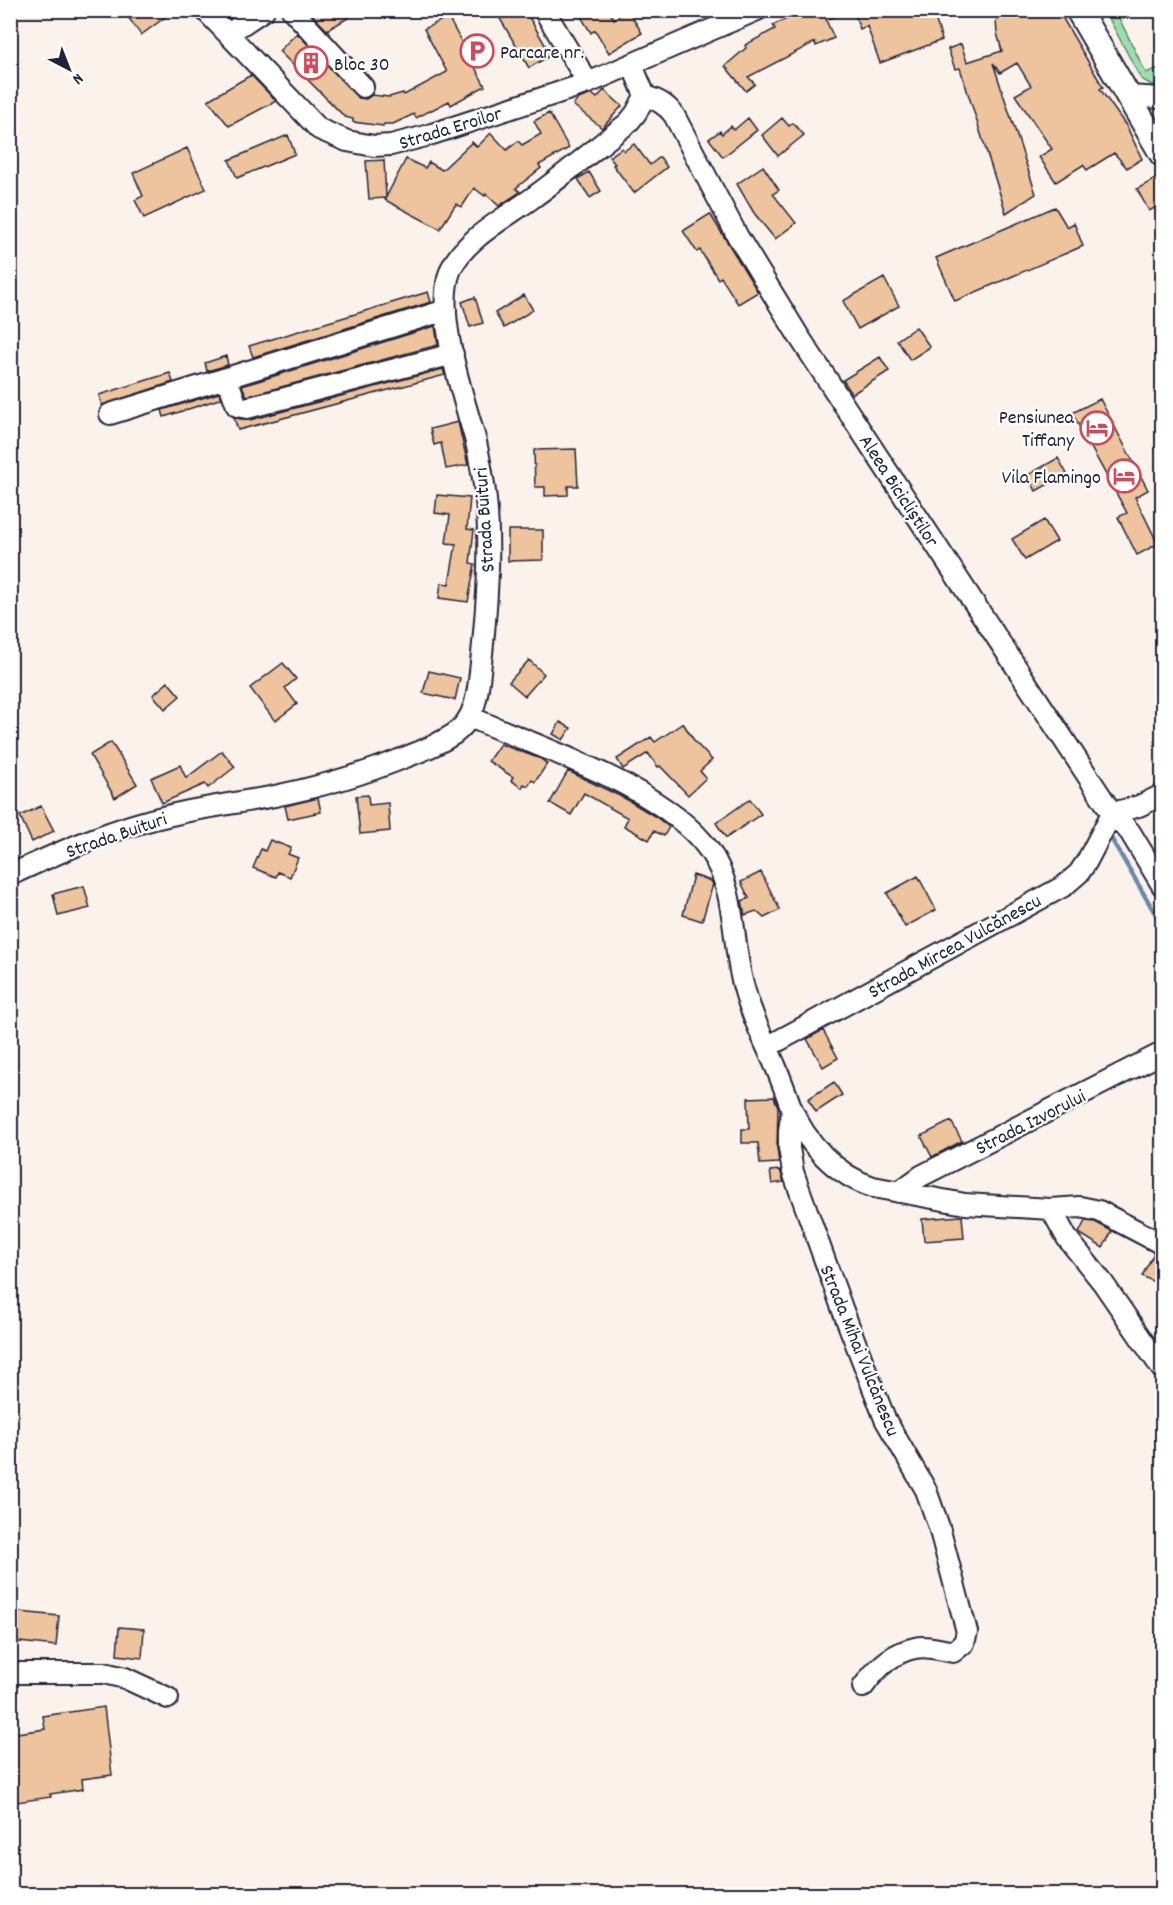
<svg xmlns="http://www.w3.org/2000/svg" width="1173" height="1905" viewBox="0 0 1173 1905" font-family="Dekko,sans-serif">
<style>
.green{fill:#9ddfaa;stroke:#608072;stroke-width:1.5}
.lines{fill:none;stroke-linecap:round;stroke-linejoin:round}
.stream{stroke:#6988ab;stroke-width:4.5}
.building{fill:#edc49d;stroke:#22223b;stroke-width:1.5}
.minor-casing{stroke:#22223b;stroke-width:24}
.major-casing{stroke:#22223b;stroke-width:28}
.minor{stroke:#fff;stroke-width:20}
.major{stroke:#fff;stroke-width:24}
.labels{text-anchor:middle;stroke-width:4.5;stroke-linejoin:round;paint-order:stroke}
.poi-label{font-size:20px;fill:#22223b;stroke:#fff;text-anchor:start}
.street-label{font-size:20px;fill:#22223b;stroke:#fff}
</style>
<rect width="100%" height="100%" fill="#fbf3eb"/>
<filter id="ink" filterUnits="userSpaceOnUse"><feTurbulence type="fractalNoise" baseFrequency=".0167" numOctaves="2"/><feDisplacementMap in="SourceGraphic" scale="12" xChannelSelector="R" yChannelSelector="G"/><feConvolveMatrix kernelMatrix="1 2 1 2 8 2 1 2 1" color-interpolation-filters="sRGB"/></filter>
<g filter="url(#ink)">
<!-- green -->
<path class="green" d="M1105 11H1122L1117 14 1146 73 1160 67 1162 73V84L1152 85 1141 79Z"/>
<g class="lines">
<!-- stream -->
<path class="stream" d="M1108 833 1162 925"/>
</g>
<!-- building -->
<path class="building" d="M123 10H175L141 35Z
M312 10H362L327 30 314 17Z
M495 10H525L551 55 529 68Z
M577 10H608L614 19 628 10 642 33 609 53 595 30 591 33Z
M807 10 849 11 826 20 834 38 816 46 815 42 748 77 755 84 746 91 725 66 746 48 745 45 775 29 773 25Z
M853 10H959L960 14 936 21 942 40 880 63 867 26 860 29Z
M1005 10H1058L1103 87 1100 89 1127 127 1142 159 1127 168 1114 153 1087 170 1083 165 1056 182 1039 157 1052 149 1015 95 1031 86 1017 63 1000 73 993 63 1036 194 1006 213 960 68 955 69 948 49 961 44 967 62 1002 51 997 33 996 21Z
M448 17 485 86 451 105 449 101 416 118 414 114 393 124H384L383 126 353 122V119L345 117 279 51 297 33 359 98 366 99 372 95 389 97 403 93 404 95 447 72 424 29Z
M251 75 276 101 229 126 208 100Z
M604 90 622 106 602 128 573 105 578 99 592 94 597 98Z
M549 113 569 148 539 165 541 168 516 188 520 192 499 206 486 194 485 196 474 188 462 207 456 204 440 229 385 200 386 198 369 199 366 161 384 160 386 197 406 159 425 168 429 162 442 170 472 142 477 147 491 133 507 150 518 141 522 145 541 134 534 121Z
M748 118 757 130 723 157 709 139 720 131 722 134 731 126 734 130Z
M782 118 789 126 793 123 804 135 778 156 762 135Z
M288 135 295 154 237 178 229 160Z
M634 144 650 165 660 157 667 167 634 193 613 165 615 164 609 157 622 148 624 151Z
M187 148 206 189 144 218 135 200 143 196 133 173Z
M763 166 779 190 773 194 796 223 775 239 754 213 737 184Z
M589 172 601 191 590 198 578 179Z
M1157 178 1162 189V204L1149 211 1137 189Z
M1055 207 1067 227 1074 223 1083 246 955 301 936 258Z
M710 214 758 292 738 304 721 277 718 279 700 250 697 252 683 231Z
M884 278 899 306 858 329 843 301Z
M428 292 431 302 253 357 249 346Z
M524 295 533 310 504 328 495 313Z
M475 297 483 323 470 327 462 302Z
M435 326 438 345 247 396 242 386Z
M916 327 930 347 910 360 897 340Z
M226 356 228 365 207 371 205 363Z
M880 357 889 371 852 394 843 380Z
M443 369 445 375 238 430 234 418 250 420Z
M170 373 173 382 102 405 99 395Z
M219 393 222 398 164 417 162 410Z
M1100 399 1148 490 1135 497 1158 544 1137 555 1118 517 1127 513 1072 413Z
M458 422 468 465 446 469 441 443 434 445 430 429Z
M576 449 578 486H568V495L545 496V487H535L534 450Z
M1058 458 1067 474 1036 491 1028 475Z
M437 495 470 498 467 529 474 530 470 563 475 564 468 602 439 598 441 583 449 584 456 544 446 543 450 515 435 513Z
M1044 520 1057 541 1025 560 1012 539Z
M508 530H543V560L508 561Z
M529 660 544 674 525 696 509 682Z
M283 663 296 679 285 688 297 704 275 721 250 688Z
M429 671 460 678 455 700 423 693Z
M168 682 180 696 165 709 153 695Z
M560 722 571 728 563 740 553 734Z
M683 723 695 742 712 760 700 771 706 778 688 795 660 766 658 767 648 753 623 769 617 759 651 737 655 742Z
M111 742 137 784 115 798 90 755Z
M500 744 541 759 547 764 535 782 532 780 528 786 524 784 522 788 511 780 513 777 488 761Z
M222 751 235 767 208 788 205 784 162 803 151 778 180 765 186 778Z
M568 771 626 799 656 817 669 827 664 836 654 831 649 840 624 826 628 818 584 793 571 815 550 803Z
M368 795 369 805 388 803 390 831 360 834 356 796Z
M318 798 321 812 288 819 285 806Z
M750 799 761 814 726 838 716 823Z
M41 806 54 831 32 842 20 816Z
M270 840 291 848 288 854 298 858 290 877 278 872 276 877 253 868 261 849 265 851Z
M761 872 780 910 764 918 756 911 745 915 742 901 749 898 741 882Z
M693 875 711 881 713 884 702 921 683 915Z
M918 876 936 910 905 927 887 893Z
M84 886 90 908 58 916 53 894Z
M823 1030 838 1058 823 1067 807 1039Z
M834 1082 842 1095 816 1112 808 1099Z
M774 1097 778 1107 777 1148 779 1163 760 1164 758 1143H742V1129H749L748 1098Z
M951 1121 962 1141 932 1157 921 1136Z
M780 1170 784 1182 772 1184 770 1171Z
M962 1216 964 1238 924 1241 922 1219Z
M1085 1221 1095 1222 1112 1231 1103 1248 1079 1233Z
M1154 1253 1162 1256V1272L1156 1283 1142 1276Z
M10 1611 59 1616 56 1646 10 1641Z
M119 1627 144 1629 142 1658 117 1655Z
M104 1707 112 1775 82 1779 83 1789 50 1794 51 1797 10 1803V1734L45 1729 43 1716Z"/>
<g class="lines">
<defs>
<path id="minor" d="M205 10 319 129 347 141 374 146 391 145 426 136 588 83 757 10
M292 10 363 87
M544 10 588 83
M228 34 264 10
M645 96C657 100 666 104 674 115L738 237 798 335 1112 813 1130 832 1162 885
M1128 96 1162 98
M227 378 237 406 247 408 453 354
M110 414 446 310
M470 717C540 748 664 787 709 850 735 887 732 933 741 976 748 1008 762 1036 775 1065 781 1079 786 1093 791 1107 805 1142 837 1176 873 1187L965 1204 1051 1209 1080 1207 1099 1211 1162 1244
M10 875C62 851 115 827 171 815 203 807 237 803 270 797 315 788 362 775 406 757 422 751 439 744 454 734 480 716 478 683 482 654 487 603 491 551 486 500 484 481 480 461 476 442 464 398 433 311 451 269 465 238 509 216 535 196 567 173 597 147 628 123L636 113 645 96 632 65
M767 1047 1064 886 1079 873 1087 861 1112 813 1139 806 1162 795
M792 1109 789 1131V1148L793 1172 842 1308 885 1419 926 1490 939 1527 967 1632 964 1643 953 1652C941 1650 927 1645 915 1648 893 1652 875 1670 863 1687
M899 1192 921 1176 1162 1053
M1051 1209 1067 1238 1103 1283 1162 1369
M10 1673H104L125 1678 168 1698"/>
<path id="major" d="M1078 10 1162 154"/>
</defs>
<!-- minor casing -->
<use href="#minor" class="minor-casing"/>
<!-- major casing -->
<use href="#major" class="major-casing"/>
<!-- minor -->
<use href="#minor" class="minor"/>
<!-- major -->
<use href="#major" class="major"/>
</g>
</g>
<!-- icons -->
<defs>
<symbol id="parking-ring" viewBox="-11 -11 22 22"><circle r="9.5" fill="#fff" stroke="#d1495b" stroke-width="1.5"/><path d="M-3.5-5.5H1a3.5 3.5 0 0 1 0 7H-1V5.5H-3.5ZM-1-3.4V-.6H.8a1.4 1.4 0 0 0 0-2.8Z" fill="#d1495b"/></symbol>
<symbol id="building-ring" viewBox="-11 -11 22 22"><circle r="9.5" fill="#fff" stroke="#d1495b" stroke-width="1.5"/><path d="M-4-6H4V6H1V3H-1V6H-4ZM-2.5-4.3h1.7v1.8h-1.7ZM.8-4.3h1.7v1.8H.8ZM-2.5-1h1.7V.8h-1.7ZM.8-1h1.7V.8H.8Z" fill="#d1495b"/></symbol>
<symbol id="hotel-ring" viewBox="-11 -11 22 22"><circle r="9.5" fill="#fff" stroke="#d1495b" stroke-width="1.5"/><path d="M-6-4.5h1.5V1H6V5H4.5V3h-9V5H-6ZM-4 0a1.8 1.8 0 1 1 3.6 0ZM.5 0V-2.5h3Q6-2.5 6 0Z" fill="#d1495b"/></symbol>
</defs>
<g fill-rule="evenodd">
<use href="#parking-ring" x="458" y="32" width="38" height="38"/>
<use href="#building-ring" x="292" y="44" width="38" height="38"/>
<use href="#hotel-ring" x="1078" y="409" width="38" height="38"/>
<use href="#hotel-ring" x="1105" y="457" width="38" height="38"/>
</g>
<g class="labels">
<!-- poi labels -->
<g class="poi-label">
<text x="500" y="58">Parcare nr.</text>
<text x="334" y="70">Bloc 30</text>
<text x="1074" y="423" text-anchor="end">Pensiunea<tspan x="1074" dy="23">Tiffany</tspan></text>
<text x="1101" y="483" text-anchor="end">Vila Flamingo</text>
</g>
<!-- street labels -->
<g class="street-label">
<text transform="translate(450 127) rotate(-17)" y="7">Strada Eroilor</text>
<text transform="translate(900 490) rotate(57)" y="7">Aleea Bicicliștilor</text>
<text transform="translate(483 520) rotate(-94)" y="7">Strada Buituri</text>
<text transform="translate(116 834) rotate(-19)" y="7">Strada Buituri</text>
<text transform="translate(954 945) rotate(-29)" y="7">Strada Mircea Vulcănescu</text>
<text transform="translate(1030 1121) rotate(-27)" y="7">Strada Izvorului</text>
<text transform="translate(861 1350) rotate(68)" y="7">Strada Mihai Vulcănescu</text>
</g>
</g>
<!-- margin -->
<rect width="1173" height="1905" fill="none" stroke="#fff" stroke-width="36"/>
<rect x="18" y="18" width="1137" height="1869" fill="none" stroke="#22223b" stroke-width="2" filter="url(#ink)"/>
<!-- north arrow -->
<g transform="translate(69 69) rotate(138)" stroke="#ffffff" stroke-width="4.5" paint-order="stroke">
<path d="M0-4.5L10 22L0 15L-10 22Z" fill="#22223b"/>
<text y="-9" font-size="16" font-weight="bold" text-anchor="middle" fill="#22223b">N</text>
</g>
</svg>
